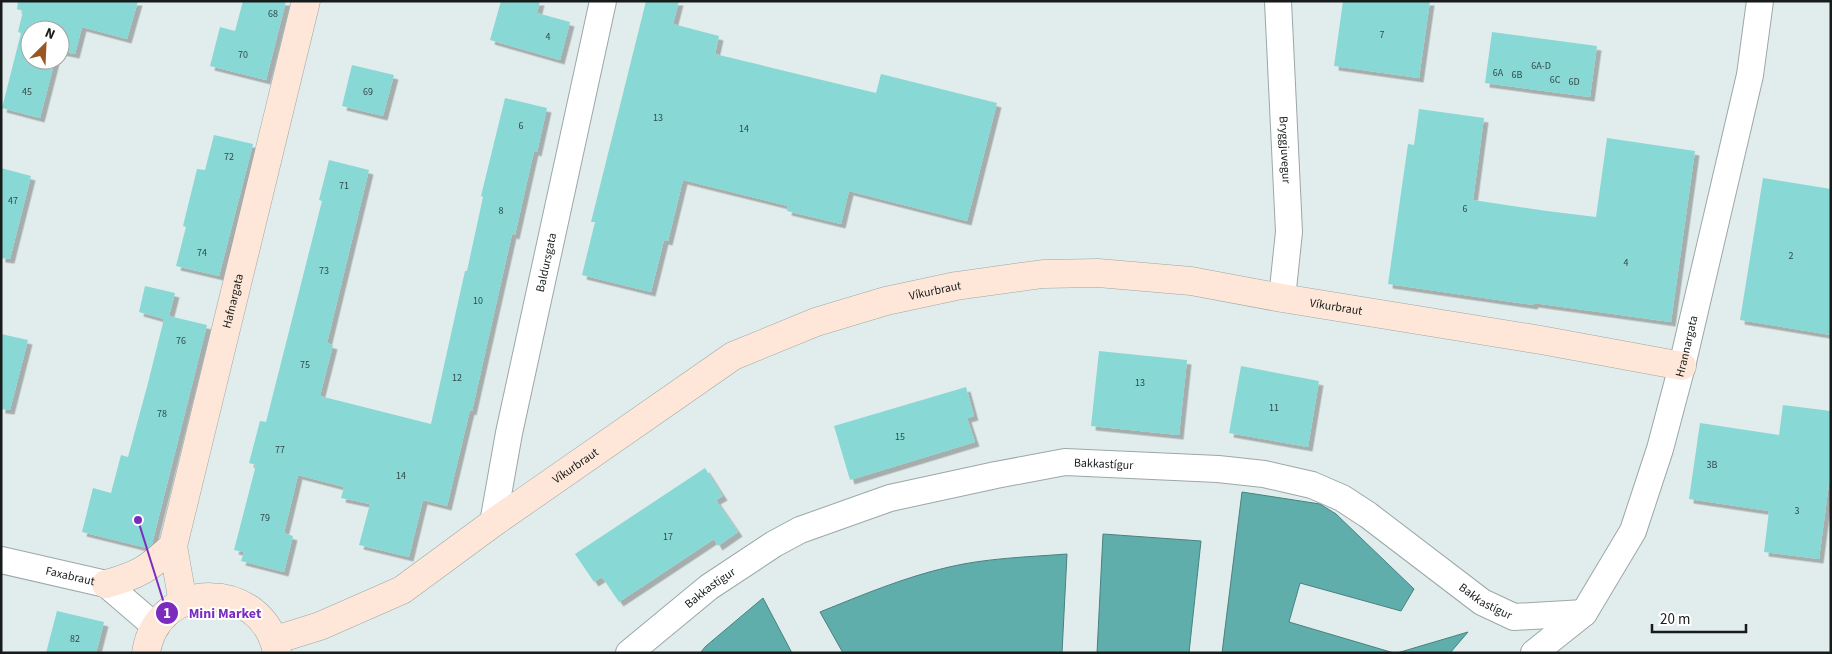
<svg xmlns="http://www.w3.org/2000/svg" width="1832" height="654" viewBox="0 0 1832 654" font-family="'Source Sans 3',sans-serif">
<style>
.water{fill:#5faeac;stroke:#498280}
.building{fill:#88d8d5;filter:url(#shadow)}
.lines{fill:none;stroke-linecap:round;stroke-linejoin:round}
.street-casing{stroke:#9ca7a7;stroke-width:28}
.secondary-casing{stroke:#9ca7a7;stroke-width:29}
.street{stroke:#fff;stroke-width:26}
.secondary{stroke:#fee7d8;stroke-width:28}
.labels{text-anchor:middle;stroke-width:4;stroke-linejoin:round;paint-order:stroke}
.number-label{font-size:10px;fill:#334a4a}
.street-label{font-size:12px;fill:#171b1b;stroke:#fff}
.leader{fill:none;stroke:#7b2cbf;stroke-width:2}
.callout-dot{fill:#7b2cbf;stroke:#fff;stroke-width:2}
.mark-label{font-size:15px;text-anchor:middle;font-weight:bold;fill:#fff}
.callout-label{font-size:14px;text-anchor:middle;font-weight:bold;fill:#7b2cbf;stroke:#fff;stroke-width:4;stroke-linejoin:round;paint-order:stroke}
</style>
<defs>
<filter id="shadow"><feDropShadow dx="4.5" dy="4.5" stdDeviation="0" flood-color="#0004"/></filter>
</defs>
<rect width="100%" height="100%" fill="#e1edec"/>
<!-- water -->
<path class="water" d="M1242 492 1320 504 1336 514 1414 589 1401 611 1300 583 1289 622 1394 653H1222Z
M1103 534 1201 541 1189 653H1097Z
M1067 554 1062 653H843L820 612C862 595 905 577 949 567 987 558 1028 557 1067 554Z
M763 598 792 653H700L706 646Z
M1468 632 1450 653H1397Z"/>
<!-- building -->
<path class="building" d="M18 1H138L127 39 82 27 75 54 60 51V30H30V60H55L40 118 2 108 21 33 18 32 23 11 17 9Z
M243 1H286L266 80 210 66 220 27 235 31Z
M501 1H540L537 13 570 22 560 60 490 40Z
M646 1H679L673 24 719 36 715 54 876 93 881 74 997 103 967 221 849 191 841 224 787 211 788 206 683 180 668 241 664 240 651 292 582 275 595 222H591Z
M1343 1H1430L1419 78 1334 66Z
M1492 32 1597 46 1590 97 1485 83Z
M352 65 394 75 383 116 342 106Z
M505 98 547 108 537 152 534 151 515 235 512 234 472 411 470 410 447 506 423 500 409 557 359 545 370 504 341 498 344 487 298 475 284 533 293 536 284 572 241 561 244 552 234 550 256 465 249 463 260 421 266 422 322 201 319 200 329 160 369 170 327 343 333 345 320 396 431 424 465 271H467L483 197 481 196Z
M1419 109 1484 118 1473 200 1547 211 1596 217 1607 138 1695 151 1671 322 1534 303 1533 305 1388 284 1408 144 1414 145Z
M214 135 253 144 219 276 176 266 186 227 183 226 197 169 205 170Z
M1 168 31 176 10 259 1 258Z
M1763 178 1831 189V335L1740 320Z
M145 286 175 293 169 316 207 325 152 544 147 548 82 532 93 488 111 493 121 455 128 457 148 383 164 319 139 312Z
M1 334 28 340 10 410 1 409Z
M1099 351 1187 360 1179 435 1091 426Z
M1241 366 1319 381 1308 447 1229 433Z
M966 387 974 416 967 418 975 442 850 480 834 426Z
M1783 405 1831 411V468L1819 559 1764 552 1769 511 1689 499 1700 423 1779 435Z
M705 468 723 496 716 500 738 532 718 546 714 539 619 602 602 577 594 582 575 554Z
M57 611 104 622 96 653H46Z"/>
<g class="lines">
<defs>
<g id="street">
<path id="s1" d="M1278 1 1289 232 1282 298"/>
<path id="s2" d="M493 523 509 433 603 1"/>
<path id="s3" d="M1 560 106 584 156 627"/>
<path id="s4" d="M629 653 709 587 774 544 800 530 890 498 996 475 1065 462 1218 469 1264 474 1312 485 1342 498 1368 515 1482 602 1514 617 1584 613"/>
<path id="s5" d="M1534 653 1584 613 1633 531 1660 449 1682 366 1750 75 1760 1"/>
</g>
<g id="secondary">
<path d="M106 584C139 575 148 569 173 546"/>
<path id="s6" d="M183 603 173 546 306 1"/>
<path id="s7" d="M275 640 320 626 402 590 493 523 733 356 816 322 886 301 956 286 1043 274 1098 273 1191 281 1282 298 1541 340 1682 366"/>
<path d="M146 653C157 578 264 579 277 653"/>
</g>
</defs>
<!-- street casing -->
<use href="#street" class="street-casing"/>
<!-- secondary casing -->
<use href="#secondary" class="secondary-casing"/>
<!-- street -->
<use href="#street" class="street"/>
<!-- secondary -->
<use href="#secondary" class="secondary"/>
</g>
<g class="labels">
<!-- number labels -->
<g class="number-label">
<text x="273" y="17">68</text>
<text x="1382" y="38">7</text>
<text x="548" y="40">4</text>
<text x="243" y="58">70</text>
<text x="1541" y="69">6A-D</text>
<text x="1498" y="76">6A</text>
<text x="1517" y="78">6B</text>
<text x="1555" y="83">6C</text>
<text x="1574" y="85">6D</text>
<text x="27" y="95">45</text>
<text x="368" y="95">69</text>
<text x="658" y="121">13</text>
<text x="521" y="129">6</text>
<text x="744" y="132">14</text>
<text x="229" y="160">72</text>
<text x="344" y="189">71</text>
<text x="13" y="204">47</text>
<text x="1465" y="212">6</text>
<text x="501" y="214">8</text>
<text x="202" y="256">74</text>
<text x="1791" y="259">2</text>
<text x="1626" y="266">4</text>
<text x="324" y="274">73</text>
<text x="478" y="304">10</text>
<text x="181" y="344">76</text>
<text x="305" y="368">75</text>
<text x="457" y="381">12</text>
<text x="1140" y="386">13</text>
<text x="1274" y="411">11</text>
<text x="162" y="417">78</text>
<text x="900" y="440">15</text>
<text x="280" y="453">77</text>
<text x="1712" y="468">3B</text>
<text x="401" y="479">14</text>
<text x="1797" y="514">3</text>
<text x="265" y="521">79</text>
<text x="668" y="540">17</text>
<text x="75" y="642">82</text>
</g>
<!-- street labels -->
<g class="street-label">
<text dy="4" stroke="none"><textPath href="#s1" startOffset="149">Bryggjuvegur</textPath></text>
<text dy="4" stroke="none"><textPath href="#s2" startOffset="266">Baldursgata</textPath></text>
<text dy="4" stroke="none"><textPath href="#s7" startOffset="755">Víkurbraut</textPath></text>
<text dy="4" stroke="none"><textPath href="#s6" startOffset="310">Hafnargata</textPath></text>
<text dy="4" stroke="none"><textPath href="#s7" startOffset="1160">Víkurbraut</textPath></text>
<text dy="4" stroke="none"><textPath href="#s5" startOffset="352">Hrannargata</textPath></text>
<text dy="4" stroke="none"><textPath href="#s4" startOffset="524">Bakkastígur</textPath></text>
<text dy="4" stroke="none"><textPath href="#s7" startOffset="350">Víkurbraut</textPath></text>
<text dy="4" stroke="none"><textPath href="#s3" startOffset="71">Faxabraut</textPath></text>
<text dy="4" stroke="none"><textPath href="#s4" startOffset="104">Bakkastígur</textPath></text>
<text dy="4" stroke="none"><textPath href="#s4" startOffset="944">Bakkastígur</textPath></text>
</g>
</g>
<!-- callouts -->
<path class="leader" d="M138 520L167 613"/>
<g class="callout-dot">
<circle cx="138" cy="520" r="5"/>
<circle cx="167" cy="613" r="12"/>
</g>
<g class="mark-label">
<text x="167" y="618">1</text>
</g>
<g class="callout-label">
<text x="225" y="618">Mini Market</text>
</g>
<!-- border -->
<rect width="1832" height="654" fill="none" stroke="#171b1b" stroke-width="5"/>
<!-- north arrow -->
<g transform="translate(45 45) rotate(24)"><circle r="24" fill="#ffffff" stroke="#a2a4a4"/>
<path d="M0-4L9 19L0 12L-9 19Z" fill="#995725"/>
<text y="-8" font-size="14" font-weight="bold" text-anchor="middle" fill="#171b1b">N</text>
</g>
<!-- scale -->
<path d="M1652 624v8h94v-8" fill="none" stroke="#171b1b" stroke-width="2.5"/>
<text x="1660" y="624" font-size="15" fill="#171b1b" stroke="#ffffff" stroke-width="4" paint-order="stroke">20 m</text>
</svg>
